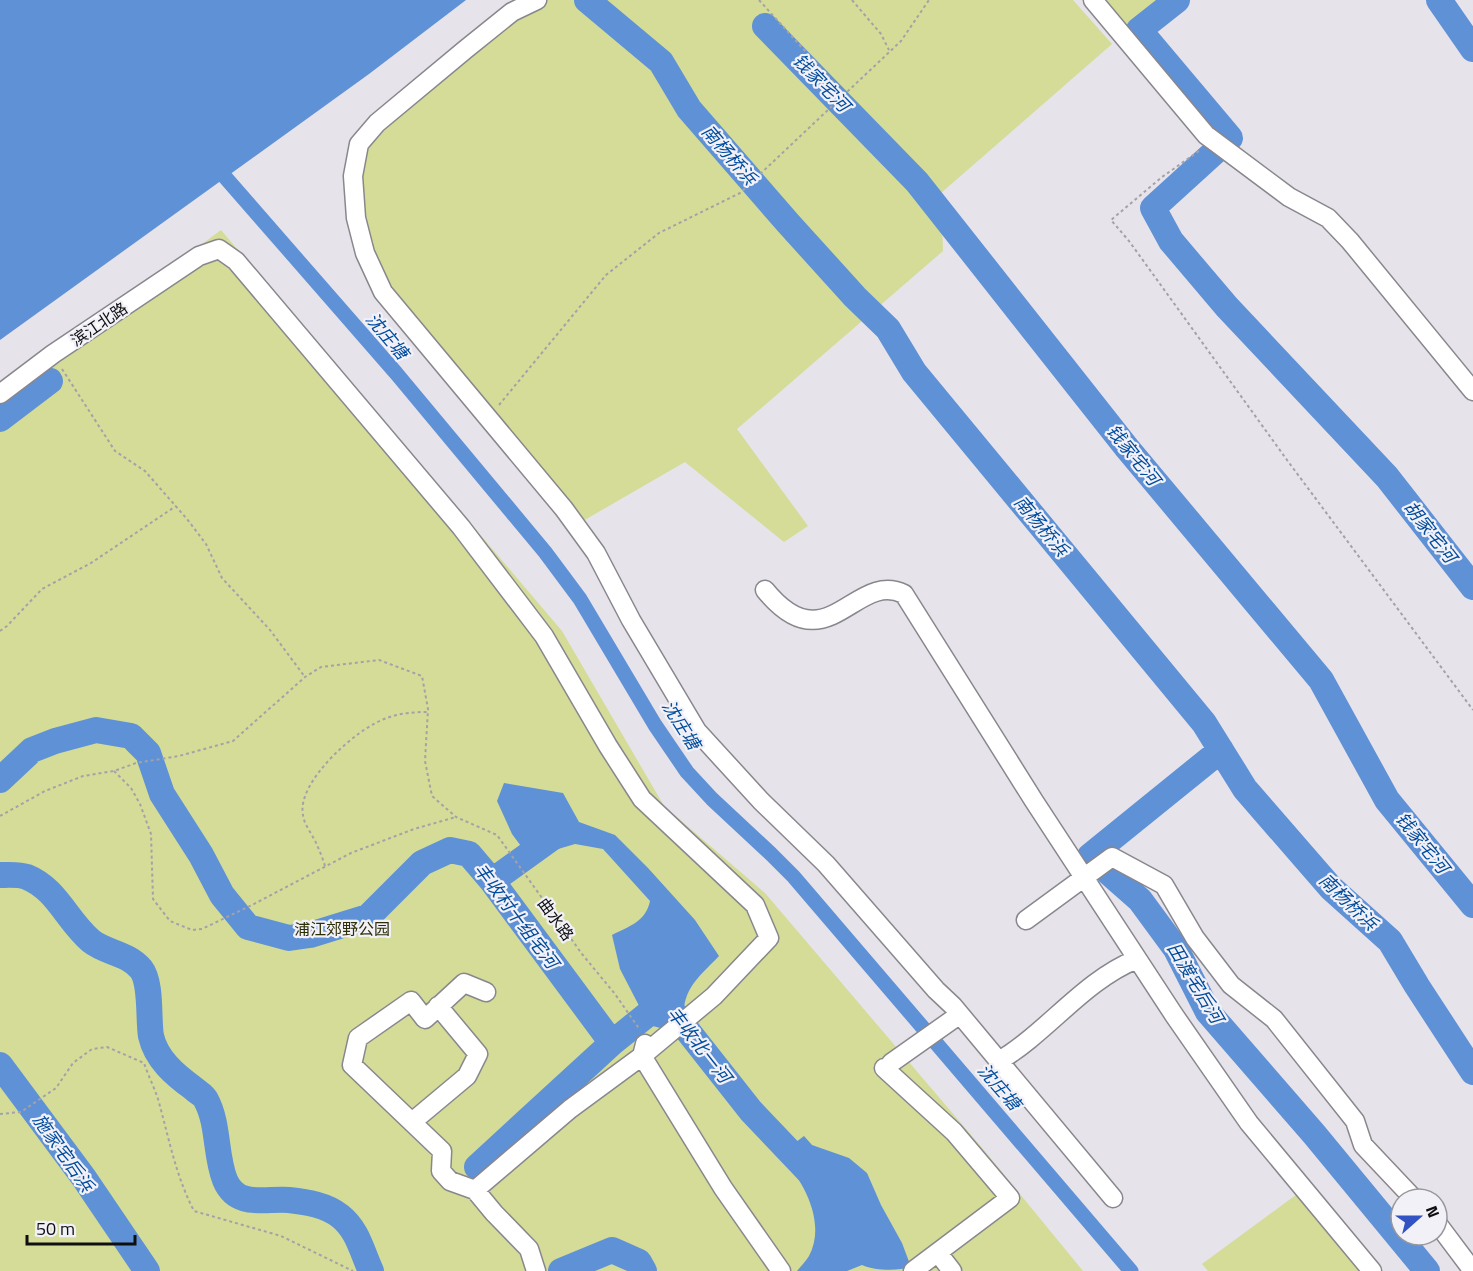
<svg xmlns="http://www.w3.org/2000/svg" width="1473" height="1271" viewBox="0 0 1473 1271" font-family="'Titillium Web','Noto Sans SC',sans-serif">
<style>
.green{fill:#d4dc98}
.water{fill:#5f91d6}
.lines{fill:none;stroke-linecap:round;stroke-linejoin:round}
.canal{stroke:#5f91d6;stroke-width:15}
.river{stroke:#5f91d6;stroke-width:26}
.minor-casing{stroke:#89878d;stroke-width:21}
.path{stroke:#a4a2a7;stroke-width:2;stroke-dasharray:3 3;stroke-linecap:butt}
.minor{stroke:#fff;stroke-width:18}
.labels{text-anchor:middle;stroke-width:4.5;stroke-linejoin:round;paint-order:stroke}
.street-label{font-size:16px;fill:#0f0f11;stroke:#f3f1f8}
.park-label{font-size:16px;fill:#2b2e05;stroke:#f3f1f8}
.water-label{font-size:18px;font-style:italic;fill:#014c9d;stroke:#f3f1f8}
</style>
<rect width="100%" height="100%" fill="#e6e3ea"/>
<!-- green -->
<path class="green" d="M534 0H1073L1112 44 941 193 943 251 737 429 808 526 784 542 685 462 576 525 376 280 353 194 366 134Z
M1103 0H1168L1129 29Z
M221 230 562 631 664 806 765 893 983 1149 1083 1271H0V394Z
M1304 1189 1373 1271H1208L1202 1264Z"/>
<!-- water -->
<path class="water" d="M0 0H466L369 74 0 340Z
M504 783 563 793 579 822 615 835 648 868 695 920 719 956C703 973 684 987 684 1012L664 1029 649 1025 620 969 612 935C630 926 646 921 650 901L603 849 575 844 548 852 532 861 512 834 497 801Z
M804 1136 812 1145 849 1158 867 1173 881 1205 902 1243 911 1267C898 1271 876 1271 862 1265L847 1271H797C801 1266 806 1261 809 1256 827 1222 803 1179 779 1155Z"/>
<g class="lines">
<!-- canal -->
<path class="canal" d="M225 177 396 373 545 552 580 599 655 725 687 772 712 799 771 854 794 877 1131 1271"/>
<!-- river -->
<path class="river" d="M587 0 661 62 689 109 788 223 855 297 888 329 914 372 1204 723 1245 789 1331 888 1390 941 1417 986 1473 1072
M1177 0 1139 30 1230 138 1153 208 1171 241 1227 307 1387 477 1473 587
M1439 0 1473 49
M765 26 917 182 1127 448 1321 680 1387 800 1473 905
M0 419 50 381
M1221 750 1090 856 1140 900 1176 949 1208 1012 1314 1134 1427 1271
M0 780 32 750 55 741 96 730 131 736 148 753 162 794 201 855 222 895 248 927 289 938 310 935 368 917 422 863 450 850 469 854 492 881 612 1043 477 1167
M0 875C8 875 19 874 27 877 57 889 67 921 91 941 106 953 128 953 141 969 152 983 148 1020 151 1036 156 1059 175 1075 193 1088 197 1092 204 1095 206 1100 219 1124 215 1155 225 1180 237 1209 266 1198 289 1200 307 1202 326 1205 340 1216 358 1230 362 1252 371 1271
M492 881 556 835
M665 1002 751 1111 810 1173
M612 1043 664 1001
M0 1065 84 1178 147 1271
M561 1271 612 1250 639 1262 644 1271"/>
<defs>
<path id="minor" d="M537 0 512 12 466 49 377 123 359 144 353 176 356 218 365 253 383 292 564 509 596 553 631 620 697 731 761 801 826 864 936 990 953 1006 1113 1198
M1093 0 1206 135 1289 197 1328 218 1350 241 1473 391
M0 394 53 354 199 256 219 249 236 261 461 527 544 636 608 746 642 799 755 905 769 938 714 996 642 1056 570 1109 475 1190
M765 590C827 666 855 570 904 594L1034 801 1174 1015 1249 1123 1372 1271
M1026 920 1112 857 1164 885 1195 938 1231 985 1274 1019 1355 1121 1363 1145 1414 1199
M486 992 464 983 425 1019 411 1001 358 1038 352 1065 442 1151 441 1171 450 1181 475 1190 494 1213 529 1249 536 1271
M645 1044 642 1056 723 1188 781 1271
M999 1061C1049 1031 1083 981 1137 959
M891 1063 959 1015
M884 1068 954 1132 1010 1198 913 1271
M412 1122 467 1076 478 1054 438 1006
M1437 1223 1473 1271
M938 1253 952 1271"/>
</defs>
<!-- minor casing -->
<use href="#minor" class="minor-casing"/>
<!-- path -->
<path class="path" d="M759 0 844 94
M852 0 881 34 889 50
M1199 151 1162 177 1111 220 1129 241 1287 460 1473 710
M62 369 115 451 145 471 187 519 206 544 222 578 270 630 305 677
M499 405 606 275 659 233 740 193 901 41 929 0
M0 631 7 626 42 589 91 563 176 506
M114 771 131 788 140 804 151 834 153 899 170 921 192 930 202 929 252 905 351 853 414 829 456 817
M0 816 45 791 83 776 114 771 136 763 179 756 233 741 305 677 321 667 379 660 422 676 428 709 425 761 432 796 456 817 497 835 582 954 615 994 640 1030
M325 866C323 859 320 852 317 845 313 835 304 825 303 815 296 782 358 727 387 718 400 713 414 712 428 712
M0 1114 21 1112 56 1088 73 1063 92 1049 107 1047 144 1063C148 1075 154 1087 158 1099 169 1138 175 1174 194 1211L281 1236 353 1271"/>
<!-- minor -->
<use href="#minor" class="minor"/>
</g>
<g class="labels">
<!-- street labels -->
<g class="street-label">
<text transform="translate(99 324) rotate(-34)" y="6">滨江北路</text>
<text transform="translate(556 919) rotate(54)" y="6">曲水路</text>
</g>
<!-- park labels -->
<g class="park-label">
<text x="342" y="935">浦江郊野公园</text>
</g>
<!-- water labels -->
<g class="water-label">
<text transform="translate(821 83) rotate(46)" y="6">钱家宅河</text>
<text transform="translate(729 155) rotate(49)" y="6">南杨桥浜</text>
<text transform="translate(387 336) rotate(50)" y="6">沈庄塘</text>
<text transform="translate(1133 455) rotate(51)" y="6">钱家宅河</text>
<text transform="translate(1041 526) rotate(50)" y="6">南杨桥浜</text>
<text transform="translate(1430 532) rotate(52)" y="6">胡家宅河</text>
<text transform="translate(681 725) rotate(58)" y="6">沈庄塘</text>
<text transform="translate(1422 843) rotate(51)" y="6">钱家宅河</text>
<text transform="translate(1348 902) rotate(44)" y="6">南杨桥浜</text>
<text transform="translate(516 916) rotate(53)" y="6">丰收村十组宅河</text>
<text transform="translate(1195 983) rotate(59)" y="6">田渡宅后河</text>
<text transform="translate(699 1045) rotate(52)" y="6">丰收北一河</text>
<text transform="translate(999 1087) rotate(49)" y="6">沈庄塘</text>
<text transform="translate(63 1153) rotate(55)" y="6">施家宅后浜</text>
</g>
</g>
<!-- north arrow -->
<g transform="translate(1419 1217) rotate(69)"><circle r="28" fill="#f3f1f8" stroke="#98979c" stroke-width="1.5"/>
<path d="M0-4.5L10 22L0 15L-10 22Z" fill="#3353c4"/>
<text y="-9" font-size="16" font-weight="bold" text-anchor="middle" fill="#0f0f11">N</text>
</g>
<!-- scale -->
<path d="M27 1235v9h108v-9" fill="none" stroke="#0f0f11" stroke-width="3"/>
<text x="36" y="1235" font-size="18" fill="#0f0f11" stroke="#f3f1f8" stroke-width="4.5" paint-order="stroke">50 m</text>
</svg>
